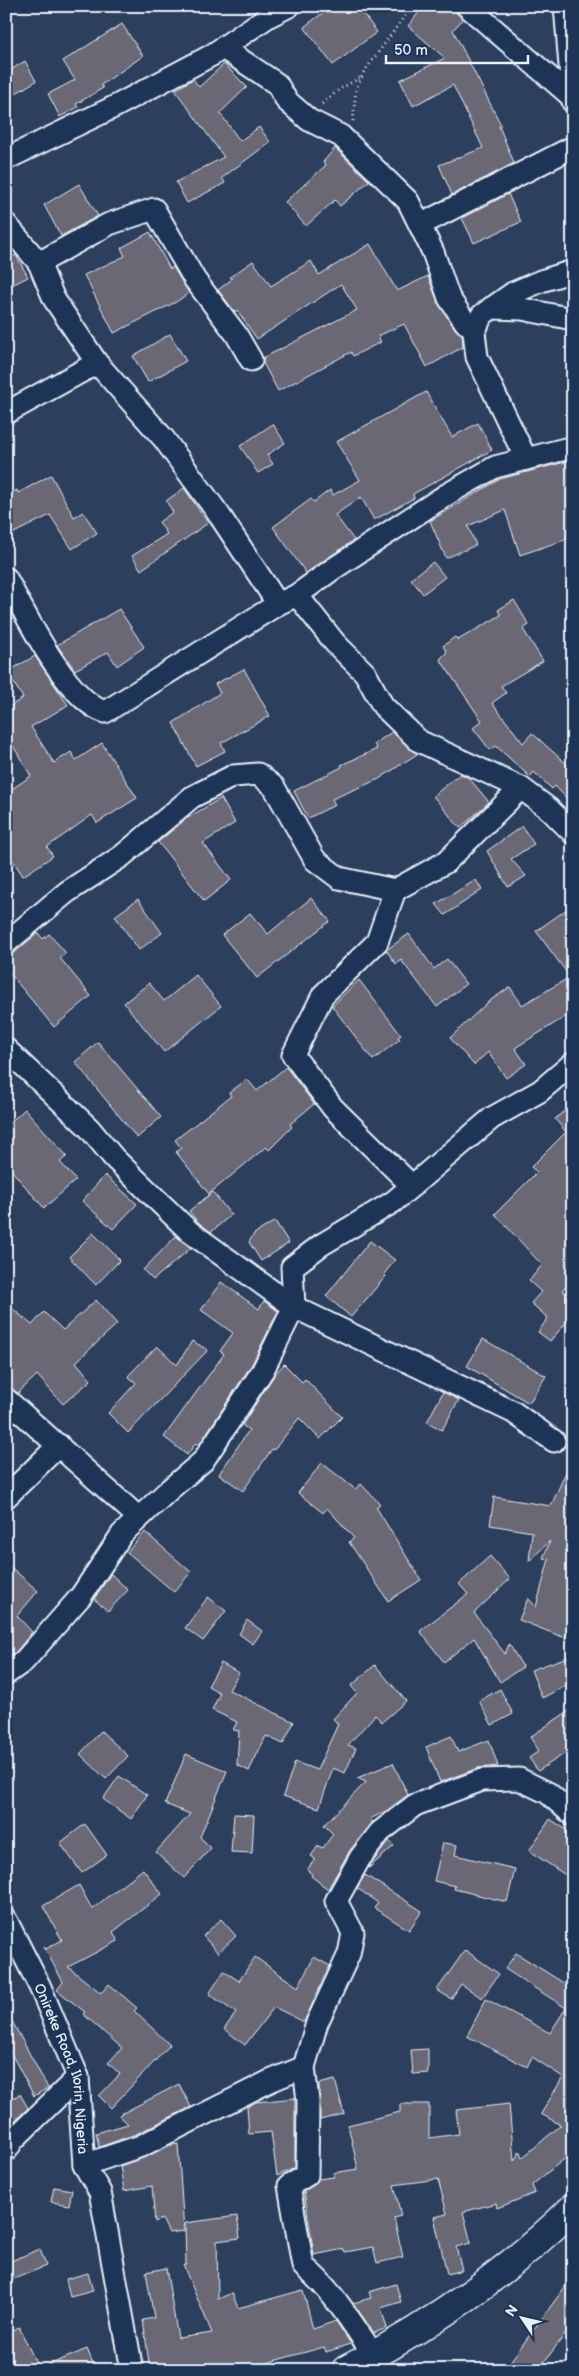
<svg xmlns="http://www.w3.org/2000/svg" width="579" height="2376" viewBox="0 0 579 2376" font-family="'Balsamiq Sans',sans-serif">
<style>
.building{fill:#6a6774;stroke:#e8f1f8}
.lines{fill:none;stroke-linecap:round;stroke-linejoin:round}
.minor-casing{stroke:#e8f1f8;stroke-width:25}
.highway-casing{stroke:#e8f1f8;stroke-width:31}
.path{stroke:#e8f1f8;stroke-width:3;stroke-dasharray:1 4;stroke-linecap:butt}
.minor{stroke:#1d3557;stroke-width:21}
.highway{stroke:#1d3557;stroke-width:28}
.labels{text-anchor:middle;stroke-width:4;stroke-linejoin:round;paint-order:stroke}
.street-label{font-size:14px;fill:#e8f1f8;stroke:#1d3557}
</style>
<rect width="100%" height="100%" fill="#2c3f5d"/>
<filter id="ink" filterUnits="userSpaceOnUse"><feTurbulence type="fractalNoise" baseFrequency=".02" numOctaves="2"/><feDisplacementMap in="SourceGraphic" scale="10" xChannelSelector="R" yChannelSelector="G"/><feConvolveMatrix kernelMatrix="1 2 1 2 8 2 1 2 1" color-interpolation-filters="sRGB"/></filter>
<g filter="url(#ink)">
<!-- building -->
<path class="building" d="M332 6H357L377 32 333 65 304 27Z
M424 6H449L463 19 453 30 501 125 499 126 514 163 452 195 439 165 483 148 453 85 413 106 400 80 445 58 408 26Z
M122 24 143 56 101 85 103 88 76 104 78 107 60 117 48 94 75 80 63 61Z
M25 61 36 81 6 99V73Z
M224 64 247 87 220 113 240 141 259 127 270 142 222 178 225 183 187 203 176 182 224 157 175 90 193 79 199 87Z
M335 148 369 181 340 206 335 200 306 226 285 202 326 165 323 162Z
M79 184 98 216 61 236 44 205Z
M508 194 521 222 474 243 462 218Z
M150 232 170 269 173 267 189 293 176 302 114 333 84 275 125 256 121 248Z
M370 244 397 291 428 276 439 305 456 330 462 334 463 347 427 367 404 324 378 336 381 342 353 356 351 352 278 391 263 363V358L357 310 341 284 257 339 237 310 235 312 218 290 232 279 230 277 253 261 271 286 311 261 319 275Z
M16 255 28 277 6 288V259Z
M170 334 186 361 148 382 133 356Z
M426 392 452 437 478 423 492 450 413 494 414 498 374 520 361 497 335 515 354 540 306 573 273 527 311 499 314 502 330 490 333 495 360 480 336 442Z
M273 424 285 443 267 455 273 464 258 473 240 446Z
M573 460V537L520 555 505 510 468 526 476 545 446 558 430 521 500 479Z
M51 475 74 517 83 512 97 533 72 549 50 515 6 537V496L17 490 18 493Z
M184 488 208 523 141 570 132 556 167 534 159 522 173 512 166 501Z
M433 562 445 577 423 594 411 579Z
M514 600 529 625 523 629 543 661 501 686 506 693 492 703 523 743 532 733 573 770V805L555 786 552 789 534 772 530 777 496 746 490 750 473 728 482 721 440 659 447 652 443 646 455 637 458 640 501 615 498 610Z
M119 609 144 647 117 666 108 652 75 670 57 645Z
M35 656 68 705 31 727 54 763 71 752 76 760 102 743 137 798 97 823 92 815 47 847 53 856 23 876 6 850V793L31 776 6 734V709L23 698 7 672Z
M244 669 270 716 221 743 225 751 196 766 173 723 220 693 215 684Z
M392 732 417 754 379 779 332 799 335 805 308 818 294 791 342 767 341 765 377 749 374 744Z
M460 774 469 778 489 802 460 828 433 796Z
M221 798 235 823 203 843 231 880 204 901 158 842 186 819Z
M522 826 534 844 511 859 526 876 508 887 487 851Z
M476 880 482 890 445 915 436 904Z
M311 898 330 921 257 978 222 935 250 913 268 934Z
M138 899 162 933 139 950 115 916Z
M567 909 573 918V1012L515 1048 526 1064 506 1078 488 1052 474 1065 450 1038 488 1002 510 987 522 1005 570 977 536 931Z
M38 933 43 939 49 934 66 953 60 958 91 996 54 1027 6 969V955L14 953Z
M409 934 434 969 447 959 466 984 437 1007 401 960 396 964 386 950Z
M196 975 221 1006 164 1052 124 1003 149 983 164 1001Z
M359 980 401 1035 398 1037 400 1039 373 1060 332 1006Z
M98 1042 161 1117 137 1138 75 1062Z
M286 1067 314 1104 290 1124 292 1127 269 1150 266 1147 209 1194 176 1152 181 1148 175 1140 231 1096 229 1093 247 1079 257 1091Z
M573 1104V1280L562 1290 573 1299V1315L550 1341 538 1332 548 1318 531 1303 541 1292 529 1281 542 1265 495 1214 537 1172 531 1167 566 1132 555 1119Z
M25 1109 67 1156 60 1162 76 1180 44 1208 6 1164V1126Z
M105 1175 137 1204 113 1229 82 1201Z
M213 1192 231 1215 211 1232 198 1222 189 1211Z
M275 1221 289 1243 261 1261 249 1242 254 1234Z
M93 1233 120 1260 96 1285 69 1257Z
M176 1236 191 1248 153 1280 143 1270Z
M370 1241 395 1260 384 1274 386 1276 351 1317 326 1296Z
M221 1282 259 1309 264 1301 278 1311 252 1364 199 1445 196 1443 187 1455 164 1437 224 1354 220 1351 233 1333 201 1310Z
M96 1300 117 1324 76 1362 91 1380 63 1404 37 1375 18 1393 6 1387V1303L32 1325 44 1312 63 1330Z
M483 1339 546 1376 529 1403 467 1366Z
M192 1341 208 1350 128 1433 108 1413 136 1383 128 1376 157 1346 177 1365Z
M284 1364 302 1382 305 1379 342 1417 320 1439 299 1418 274 1450 272 1449 243 1491 219 1474 249 1430 242 1425 275 1374Z
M443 1392 459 1400 442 1430 427 1422Z
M573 1456V1615L565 1638 519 1620 528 1598 536 1607 549 1559 543 1558 550 1541 529 1561 532 1532 490 1525 494 1497 551 1506Z
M322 1463 355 1489 361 1484 380 1504 376 1507 421 1580 388 1601 349 1542 354 1538 327 1508 323 1513 298 1493Z
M145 1532 191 1572 174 1592 127 1552Z
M490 1556 510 1579 474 1613 505 1654 509 1644 523 1667 500 1682 474 1638 444 1662 420 1631 468 1594 459 1584Z
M6 1563 38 1591 17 1616 32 1632 16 1652 6 1658Z
M111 1574 128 1590 108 1611 94 1599Z
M208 1597 226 1611 203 1641 185 1628Z
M247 1620 262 1631 253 1644 239 1634Z
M573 1655V1682L542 1698 531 1670Z
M221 1663 239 1673 229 1690 294 1722 283 1744 266 1736 249 1771 237 1765 239 1731 233 1730 237 1722 212 1710 220 1693 208 1686Z
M375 1665 406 1701 382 1722 375 1715 348 1745 356 1748 345 1773 333 1768 319 1808 283 1796 295 1762 317 1770 338 1724 333 1719 357 1693 351 1686Z
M500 1689 513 1714 492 1725 479 1701Z
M573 1708V1748L538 1771 529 1758 539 1751 530 1737Z
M101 1731 128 1756 106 1779 80 1754Z
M451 1736 458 1752 489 1740 498 1766 478 1768 440 1782 426 1747Z
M186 1754 227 1771 200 1837 211 1848 184 1878 156 1852 190 1814 165 1804Z
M393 1763 408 1795 386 1811 370 1819 373 1822 350 1850 328 1889 311 1876 312 1874 307 1870 315 1859 311 1856 318 1846 323 1848 333 1834 324 1825 366 1782 357 1778Z
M119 1776 147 1795 131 1819 103 1799Z
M234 1814 254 1815 252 1853 231 1852Z
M550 1819 573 1834V1880L529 1851Z
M85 1824 107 1855 82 1873 60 1843Z
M389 1841 394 1846 369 1868 370 1865Z
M443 1843 457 1845 455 1855 515 1869 507 1902 454 1889 455 1886 434 1881Z
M143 1869 162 1894 113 1932 118 1941 68 1967 101 1993 109 1984 137 2008 134 2011 170 2045 111 2108 99 2096 120 2074 108 2063 122 2048 83 2014 85 2012 57 1990 63 1982 44 1947 46 1949 62 1940 43 1906 79 1885 92 1909Z
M365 1875 422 1911 409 1930 374 1908 378 1903 357 1888Z
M221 1919 236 1936 218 1953 203 1936Z
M465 1950 499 1974 482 1998 461 1984 451 1999 437 1990Z
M516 1953 573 1989V2152L532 2185 535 2193 497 2208 496 2203 463 2212 471 2243 456 2247 462 2270 447 2274 434 2217 447 2214 438 2179 394 2185 401 2216 394 2218 403 2257 377 2263 373 2247 345 2252 344 2249 314 2255 304 2191 314 2185 318 2179 334 2177 333 2173 358 2169 348 2125 400 2112V2104H429V2138L459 2134 456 2110 509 2104 514 2161 520 2151 522 2158 561 2125 541 2114 563 2077 532 2057 527 2067 467 2036 486 1999 550 2033 566 2008 505 1969Z
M255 1957 298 1987 314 1957 330 1966 304 2022 274 2007 245 2045 224 2029 236 2013 209 1994 224 1971 239 1981Z
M6 2010 48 2088 34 2096 6 2044Z
M428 2049V2073L413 2074 411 2050Z
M335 2080 344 2114 320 2120 319 2084Z
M179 2084 191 2107 136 2134 99 2147 96 2133 128 2124 119 2115Z
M20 2094 28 2108 6 2129V2102Z
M295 2098V2168L277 2176 271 2132 249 2134 247 2107 256 2102Z
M178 2144 184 2231 169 2233 162 2219 155 2222 152 2186 124 2191 120 2166 146 2157 170 2145Z
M54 2187 72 2190 69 2205 51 2202Z
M237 2216 240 2238 217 2241 218 2299 232 2293 238 2308 303 2290 313 2329 336 2321 351 2344 326 2352 324 2347 241 2370H150L143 2320 154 2318 146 2272 166 2268 178 2338 212 2333 183 2265H186L185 2223Z
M40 2249 46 2266 6 2282V2263Z
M88 2273 93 2291 70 2297 66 2279Z
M573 2276V2324L538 2370H504Z
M396 2284 401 2302 381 2308 387 2328 374 2333 353 2303 371 2298 369 2292Z
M19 2327 39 2369 87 2349 96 2370H6V2333Z"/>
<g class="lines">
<defs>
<g id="minor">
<path d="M467 6 571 96"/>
<path d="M565 6 573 102"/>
<path d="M223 48 277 84 287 101 309 120 341 136 408 201 433 252 449 298 466 323 477 326"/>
<path d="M6 159 114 107 212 55 269 16 289 6"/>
<path d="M6 224 39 263 54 299 97 363 164 439 220 516 278 604 297 595 335 643 365 673 383 706 419 741 521 788 549 809 573 833"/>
<path d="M420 225 573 147"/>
<path d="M39 263 109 224 154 209 195 280 236 334 251 360"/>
<path d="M491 308 522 309 573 319"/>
<path d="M6 413 97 363"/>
<path d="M526 459 477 357 474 332 482 315 513 293 541 281 573 271"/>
<path d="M6 578C25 613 66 700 105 712L278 604"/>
<path d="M297 595 333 569 446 495 495 467 573 447"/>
<path d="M395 890 377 942 323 995 293 1055 333 1108 412 1186"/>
<path d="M6 943 67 892 122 856 192 797 233 776 258 774 274 787 315 860 339 878 395 890 446 862 521 788"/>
<path d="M6 1049 89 1128 114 1158 190 1232 294 1307 513 1412 554 1441"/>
<path d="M6 1399 139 1518"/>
<path d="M6 1497 59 1445"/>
<path d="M6 1674 24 1661 81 1596 122 1534 170 1489 203 1461 263 1370 294 1307 292 1267 321 1245 393 1202 492 1118 540 1091 573 1063"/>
<path id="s1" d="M6 1920 40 1987 78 2077 84 2165 100 2192 132 2370"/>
<path d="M6 2151 13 2140 78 2077"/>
<path d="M84 2165 141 2146 270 2081 304 2067"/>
<path d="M374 2355C352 2324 333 2290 303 2266L289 2186 307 2175 308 2101 304 2067 317 2023 349 1954 353 1933 336 1901 360 1858 380 1832 415 1805 482 1780 519 1779 548 1793 573 1815"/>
</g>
<path id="highway" d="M346 2370C429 2327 506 2274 573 2208"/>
</defs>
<!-- minor casing -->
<use href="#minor" class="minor-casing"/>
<!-- highway casing -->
<use href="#highway" class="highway-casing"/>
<!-- path -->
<path class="path" d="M322 104 340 89 361 77
M353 121 356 89 364 72 412 6"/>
<!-- minor -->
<use href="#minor" class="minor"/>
<!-- highway -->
<use href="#highway" class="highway"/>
</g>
</g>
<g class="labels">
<!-- street labels -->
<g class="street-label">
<text dy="5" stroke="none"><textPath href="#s1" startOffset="161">Onireke Road, Ilorin, Nigeria</textPath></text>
</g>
</g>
<!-- margin -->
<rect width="579" height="2376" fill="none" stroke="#1d3557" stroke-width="25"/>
<rect x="12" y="12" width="554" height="2351" fill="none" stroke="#e8f1f8" stroke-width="2" filter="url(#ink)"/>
<!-- north arrow -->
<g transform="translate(522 2318) rotate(305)" stroke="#1d3557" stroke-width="4" paint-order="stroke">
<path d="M0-4L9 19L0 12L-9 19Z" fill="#e8f1f8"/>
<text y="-8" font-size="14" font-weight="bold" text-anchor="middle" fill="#e8f1f8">N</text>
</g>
<!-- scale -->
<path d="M386 55v8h142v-8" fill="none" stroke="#e8f1f8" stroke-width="2.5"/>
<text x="394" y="55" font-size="15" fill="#e8f1f8" stroke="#1d3557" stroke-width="4" paint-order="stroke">50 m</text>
</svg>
